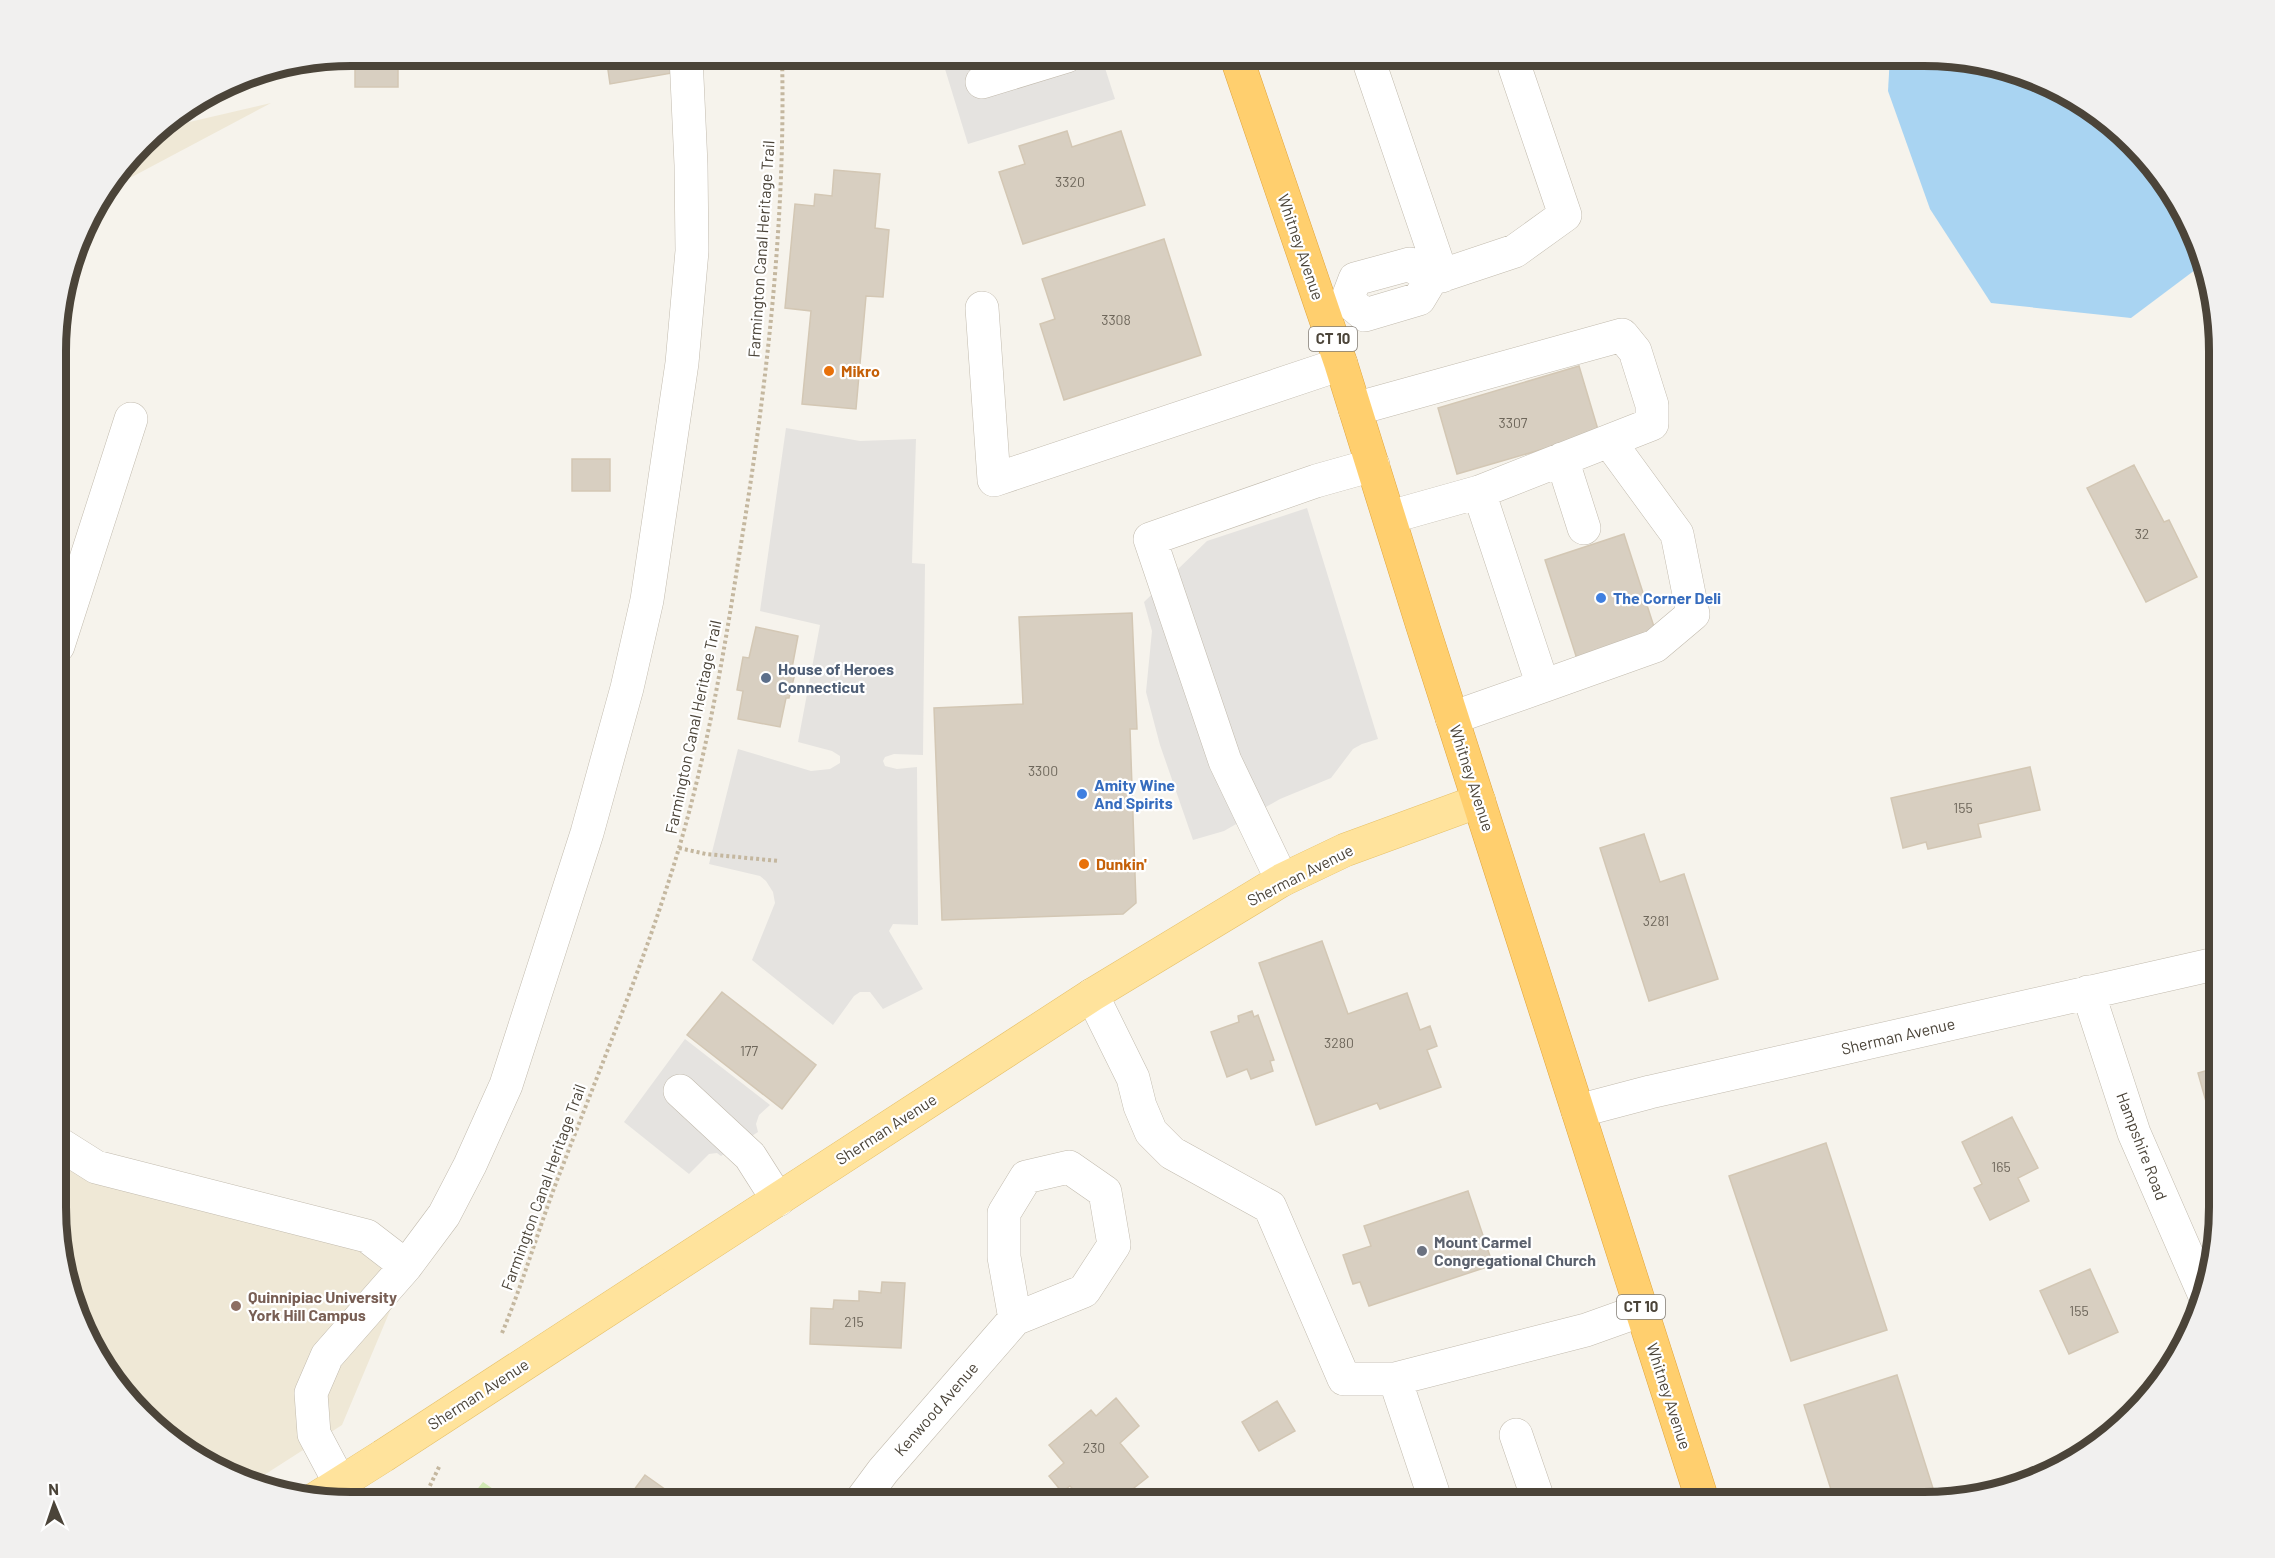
<svg xmlns="http://www.w3.org/2000/svg" width="2275" height="1558" viewBox="0 0 2275 1558" font-family="Barlow,sans-serif">
<style>
.education{fill:#efe8d6}
.green{fill:#d2eab5}
.parking{fill:#e5e3e0}
.water{fill:#a9d4f2}
.building{fill:#d8cfc1;stroke:#d3c7b4;stroke-width:1.5}
.lines{fill:none;stroke-linecap:round;stroke-linejoin:round}
.minor-casing{stroke:#c2bbae;stroke-width:34}
.major-casing{stroke:#e6c16a;stroke-width:34}
.highway-casing{stroke:#e0a43c;stroke-width:34}
.path{stroke:#c4b79f;stroke-width:4;stroke-dasharray:3 3;stroke-linecap:butt}
.minor{stroke:#fff;stroke-width:33}
.major{stroke:#ffe39c;stroke-width:33}
.highway{stroke:#ffcf6e;stroke-width:33}
.major-bridge-casing{stroke:#e6c16a;stroke-width:34;stroke-linecap:butt}
.major-bridge{stroke:#ffe39c;stroke-width:33}
.food-dot{fill:#e8710a;stroke:#fff;stroke-width:2}
.shop-dot{fill:#3f7fe0;stroke:#fff;stroke-width:2}
.service-dot{fill:#5c6f8a;stroke:#fff;stroke-width:2}
.worship-dot{fill:#6b7280;stroke:#fff;stroke-width:2}
.education-dot{fill:#8d6e63;stroke:#fff;stroke-width:2}
.labels{text-anchor:middle;stroke-width:4.5;stroke-linejoin:round;paint-order:stroke}
.number-label{font-size:14px;fill:#6e675b}
.shield{fill:#fff;stroke:#817c74;stroke-width:1.5}
.shield-label{font-size:15px;font-weight:bold;fill:#4b4439}
.street-label{font-size:16px;fill:#4b4439;stroke:#fff}
.food-label{font-size:16px;font-weight:bold;fill:#c56008;stroke:#fff;text-anchor:start}
.shop-label{font-size:16px;font-weight:bold;fill:#366cbe;stroke:#fff;text-anchor:start}
.service-label{font-size:16px;font-weight:bold;fill:#4e5e75;stroke:#fff;text-anchor:start}
.worship-label{font-size:16px;font-weight:bold;fill:#5b616d;stroke:#fff;text-anchor:start}
.education-label{font-size:16px;font-weight:bold;fill:#785e54;stroke:#fff;text-anchor:start}
.rim{fill:none;stroke:#4b4439;stroke-width:8}
</style>
<rect width="100%" height="100%" fill="#f6f3ec"/>
<!-- education -->
<path class="education" d="M271 103 111 188 155 130Z
M58 1152 413 1256 342 1425 250 1484 171 1442 95 1355 58 1245Z"/>
<!-- green -->
<path class="green" d="M483 1482 512 1502H467Z"/>
<!-- parking -->
<path class="parking" d="M941 56H1126L1128 61 1105 68 1115 99 968 144Z
M786 428 860 441 916 439 912 563 925 564 923 755 894 754 885 757 883 761 885 766 897 769 917 767 918 925 893 924 889 931 923 989 883 1009 870 992H860L854 996 833 1025 752 960 775 903 773 892 766 881 760 876 709 864 738 749 811 771 830 769 840 763V756L832 751 798 742 820 625 760 611Z
M1307 508 1378 739 1362 744 1353 749 1331 778 1280 799 1224 831 1193 840 1160 745 1146 692 1152 631 1144 602 1207 541Z
M685 1039 770 1105 759 1115 756 1124 758 1132 721 1156 717 1153 709 1154 689 1174 624 1122Z"/>
<!-- water -->
<path class="water" d="M1890 56H1943L2019 71 2104 116 2180 204 2204 261 2199 267 2131 318 1991 303 1930 209 1888 91Z"/>
<!-- building -->
<path class="building" d="M355 56H398V87H355Z
M606 56H669L672 73 610 84Z
M1067 131 1072 147 1121 131 1145 205 1023 244 999 172 1025 164 1019 146Z
M834 170 880 174 875 228 889 230 883 297 866 296 856 409 802 404 811 311 785 308 795 204 814 206 815 194 832 196Z
M1164 239 1201 355 1064 400 1040 324 1055 319 1042 279Z
M1579 366 1599 433 1457 474 1438 408Z
M572 459H610V491H572Z
M2134 465 2164 522 2169 520 2197 577 2146 602 2087 488Z
M1624 534 1657 636 1578 662 1545 560Z
M1132 613 1137 729H1130L1136 903 1123 914 942 920 934 708 1023 704 1019 617Z
M756 627 798 636 792 668 796 669 789 698H786L780 727 738 719 743 691 737 690 743 657 749 658Z
M2030 767 2040 810 1978 824 1981 837 1928 849 1926 842 1903 848 1891 798Z
M1644 834 1660 882 1684 874 1718 979 1649 1001 1600 848Z
M1322 941 1348 1014 1407 993 1420 1030 1430 1026 1437 1046 1427 1050 1441 1087 1380 1109 1377 1103 1316 1125 1259 963Z
M722 992 816 1065 782 1109 687 1035Z
M1252 1011 1254 1017 1258 1015 1274 1060 1270 1061 1273 1071 1251 1079 1247 1069 1227 1077 1211 1032 1239 1022 1238 1016Z
M2219 1067V1122L2212 1123 2198 1073Z
M2012 1117 2038 1168 2018 1178 2029 1201 1990 1220 1974 1188 1982 1184 1962 1142Z
M1826 1143 1887 1330 1791 1361 1729 1176Z
M1468 1191 1493 1265 1369 1306 1360 1282 1353 1284 1343 1255 1371 1246 1364 1226Z
M2090 1269 2118 1332 2069 1354 2040 1291Z
M882 1282 905 1283 901 1348 810 1344 811 1308 833 1309 834 1300 859 1301V1291L881 1293Z
M1897 1375 1937 1501 1835 1502 1804 1405Z
M1116 1398 1139 1426 1120 1443 1148 1477 1116 1502H1098L1088 1490 1080 1497 1070 1486 1062 1492 1049 1476 1064 1463 1049 1445 1091 1410 1096 1416Z
M1277 1401 1295 1431 1259 1451 1242 1422Z
M645 1475 683 1502H625Z"/>
<g class="lines">
<defs>
<path id="minor" d="M1367 56 1442 276
M982 82 1067 56
M1431 279 1410 264 1355 279 1347 300 1365 315 1419 299 1431 279 1515 251 1565 215 1511 56
M982 308 994 480 1341 364
M1355 409 1622 335 1635 351 1652 405V424L1479 492 1390 517
M1562 459 1584 528
M58 646 131 419
M1543 686 1655 646 1693 614 1677 534 1609 441
M1452 718 1543 686 1479 492
M1282 880 1225 761 1150 539 1316 481 1373 465
M2088 992 2134 1133 2205 1296
M1092 995 1133 1078 1140 1106 1151 1132 1172 1153 1270 1207 1344 1379H1395L1586 1330 1642 1310
M680 1091 750 1156 778 1200
M1578 1111 1650 1092 2219 963
M58 1143 96 1167 367 1236 406 1266
M1395 1379 1436 1502
M1516 1435 1539 1502
M340 1483 314 1434 311 1393 327 1356 406 1266 444 1215 470 1165 506 1085 587 833 627 688 647 600 682 363 692 251 691 165 686 56
M860 1502 883 1471 1015 1319 1084 1291 1114 1245 1105 1192 1069 1167 1026 1177 1004 1213V1257L1015 1319"/>
<path id="major" d="M652 1281 1092 995 1282 880 1345 850 1479 801
M315 1499 383 1456"/>
<path id="highway" d="M1236 56 1341 364 1422 624 1703 1502"/>
</defs>
<!-- minor casing -->
<use href="#minor" class="minor-casing"/>
<!-- major casing -->
<use href="#major" class="major-casing"/>
<!-- highway casing -->
<use href="#highway" class="highway-casing"/>
<!-- path -->
<path class="path" d="M679 848 706 854 779 861
M502 1333C525 1278 541 1220 563 1165 603 1060 647 956 679 848 707 753 724 654 739 556 766 393 786 222 782 56
M422 1502 440 1465"/>
<!-- minor -->
<use href="#minor" class="minor"/>
<!-- major -->
<use href="#major" class="major"/>
<!-- highway -->
<use href="#highway" class="highway"/>
<defs>
<path id="major-bridge" d="M383 1456 652 1281"/>
</defs>
<!-- major-bridge casing -->
<use href="#major-bridge" class="major-bridge-casing"/>
<!-- major-bridge -->
<use href="#major-bridge" class="major-bridge"/>
</g>
<!-- markers -->
<g class="food-dot">
<circle cx="829" cy="371" r="6"/>
<circle cx="1084" cy="864" r="6"/>
</g>
<g class="shop-dot">
<circle cx="1601" cy="598" r="6"/>
<circle cx="1082" cy="794" r="6"/>
</g>
<circle class="service-dot" cx="766" cy="678" r="6"/>
<circle class="worship-dot" cx="1422" cy="1251" r="6"/>
<circle class="education-dot" cx="236" cy="1306" r="6"/>
<g class="labels">
<!-- number labels -->
<g class="number-label">
<text x="1070" y="187">3320</text>
<text x="1116" y="325">3308</text>
<text x="1513" y="428">3307</text>
<text x="2142" y="539">32</text>
<text x="1043" y="776">3300</text>
<text x="1963" y="813">155</text>
<text x="1656" y="926">3281</text>
<text x="1339" y="1048">3280</text>
<text x="749" y="1056">177</text>
<text x="2001" y="1172">165</text>
<text x="2079" y="1316">155</text>
<text x="854" y="1327">215</text>
<text x="1094" y="1453">230</text>
</g>
<!-- shield labels -->
<g class="shield">
<rect x="1309" y="327" width="48" height="24" rx="4.5"/>
<rect x="1617" y="1295" width="48" height="24" rx="4.5"/>
</g>
<g class="shield-label">
<text x="1333" y="344">CT 10</text>
<text x="1641" y="1312">CT 10</text>
</g>
<!-- street labels -->
<g class="street-label">
<text transform="translate(1301 247) rotate(71)" y="6">Whitney Avenue</text>
<text transform="translate(761 249) rotate(-86)" y="6">Farmington Canal Heritage Trail</text>
<text transform="translate(693 727) rotate(-78)" y="6">Farmington Canal Heritage Trail</text>
<text transform="translate(1472 778) rotate(72)" y="6">Whitney Avenue</text>
<text transform="translate(1300 875) rotate(-27)" y="6">Sherman Avenue</text>
<text transform="translate(1898 1036) rotate(-13)" y="6">Sherman Avenue</text>
<text transform="translate(886 1129) rotate(-33)" y="6">Sherman Avenue</text>
<text transform="translate(2142 1146) rotate(69)" y="6">Hampshire Road</text>
<text transform="translate(543 1187) rotate(-70)" y="6">Farmington Canal Heritage Trail</text>
<text transform="translate(478 1394) rotate(-33)" y="6">Sherman Avenue</text>
<text transform="translate(1669 1396) rotate(72)" y="6">Whitney Avenue</text>
<text transform="translate(936 1409) rotate(-49)" y="6">Kenwood Avenue</text>
</g>
<!-- food labels -->
<g class="food-label">
<text x="841" y="377">Mikro</text>
<text x="1096" y="870">Dunkin'</text>
</g>
<!-- shop labels -->
<g class="shop-label">
<text x="1613" y="604">The Corner Deli</text>
<text x="1094" y="791">Amity Wine<tspan x="1094" dy="18">And Spirits</tspan></text>
</g>
<!-- service labels -->
<g class="service-label">
<text x="778" y="675">House of Heroes<tspan x="778" dy="18">Connecticut</tspan></text>
</g>
<!-- worship labels -->
<g class="worship-label">
<text x="1434" y="1248">Mount Carmel<tspan x="1434" dy="18">Congregational Church</tspan></text>
</g>
<!-- education labels -->
<g class="education-label">
<text x="248" y="1303">Quinnipiac University<tspan x="248" dy="18">York Hill Campus</tspan></text>
</g>
</g>
<!-- crop -->
<path d="M0 0H2275V1558H0ZM351 66H1924A285 285 0 0 1 2209 351V1207A285 285 0 0 1 1924 1492H351A285 285 0 0 1 66 1207V351A285 285 0 0 1 351 66Z" fill="#f1f0ef" fill-rule="evenodd"/>
<path class="rim" d="M351 66H1924A285 285 0 0 1 2209 351V1207A285 285 0 0 1 1924 1492H351A285 285 0 0 1 66 1207V351A285 285 0 0 1 351 66Z"/>
<!-- north arrow -->
<g transform="translate(54 1504) rotate(358)" stroke="#ffffff" stroke-width="4.5" paint-order="stroke">
<path d="M0-4.5L10 22L0 15L-10 22Z" fill="#4b4439"/>
<text y="-9" font-size="16" font-weight="bold" text-anchor="middle" fill="#4b4439">N</text>
</g>
</svg>
